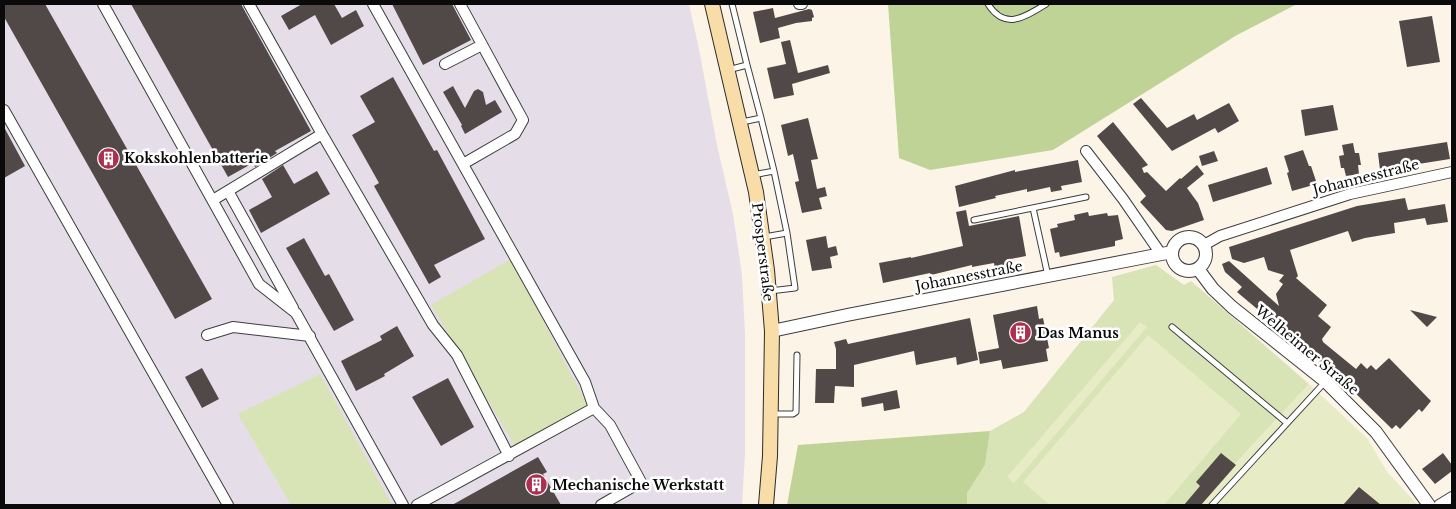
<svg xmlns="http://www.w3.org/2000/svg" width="1456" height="509" viewBox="0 0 1456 509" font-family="'Libre Baskerville',serif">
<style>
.industrial{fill:#e5dee8}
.green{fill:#d8e3b6}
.forest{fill:#bfd396}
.pitch{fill:#e7ecc7}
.building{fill:#514947}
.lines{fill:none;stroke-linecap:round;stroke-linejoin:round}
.service-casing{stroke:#3d3d3d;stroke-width:7}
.minor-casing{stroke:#3d3d3d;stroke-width:12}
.tertiary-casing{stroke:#3d3d3d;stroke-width:14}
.secondary-casing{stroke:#2c2c2c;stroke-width:16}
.service{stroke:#fff;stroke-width:5}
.minor{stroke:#fff;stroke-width:10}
.tertiary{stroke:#fff;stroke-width:12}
.secondary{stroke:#f8dda8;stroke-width:14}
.labels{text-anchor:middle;stroke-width:5;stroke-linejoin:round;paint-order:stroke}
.poi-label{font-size:14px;font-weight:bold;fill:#0a0a0a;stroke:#fff;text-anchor:start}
.street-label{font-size:14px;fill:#0a0a0a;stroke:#fff}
</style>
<rect width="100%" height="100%" fill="#fdf4e8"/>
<!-- industrial -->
<path class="industrial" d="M4 4H689L699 49 717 145 733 214 742 275 745 334V454L742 505H4Z"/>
<!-- green -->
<path class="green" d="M511 259 588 407 517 449 431 305Z
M1156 265 1184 285 1191 281 1309 384 1197 505H967V493L985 465 990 431 1024 412 1114 300 1112 277Z
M320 374 392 505H291L238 414Z"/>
<!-- forest -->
<path class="forest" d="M888 4H1297L1237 35 1053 150 930 170 899 158Z
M990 431 985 465 967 493V505H787L798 445Z"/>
<!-- pitch -->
<path class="pitch" d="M1140 322 1147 327 1014 483 1007 477Z
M1148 335 1241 414 1164 505H1050L1023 482Z
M1309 384 1367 438 1388 473 1418 505H1197Z"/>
<!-- building -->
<path class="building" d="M4 4H45L212 299 175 319 4 17Z
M131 4H241L311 131 275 151 277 153 255 167 253 163 228 177Z
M302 4H334L342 18 356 10 364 26 331 45 315 15 289 30 281 16Z
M392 4H452L471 40 423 65Z
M773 8 775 18 809 9 812 10 814 17 812 18V21L796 23 778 28 780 38 760 43 753 12Z
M1432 16 1440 62 1407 67 1399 21Z
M790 40 798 73 828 65 830 73 792 84 794 95 774 99 767 68 786 64 781 42Z
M393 77 434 151 437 150 485 239 434 265 441 277 429 284 374 186 379 183 352 135 375 122 360 96Z
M453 86 465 108 474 91 478 89 483 92 486 105 495 100 502 112 465 134 461 126 462 125 443 92Z
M1141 98 1167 128 1194 114 1197 120 1229 103 1239 121 1218 133 1215 128 1172 151 1133 104Z
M1333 105 1338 130 1305 136 1301 110Z
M808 118 818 159 811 160 817 189 825 187 827 196 819 198 822 209 802 213 795 182 799 181 793 154 788 156 781 125Z
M1113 122 1148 165 1142 168 1144 173 1147 172 1166 191 1180 178 1181 179 1197 165 1204 174 1187 188 1198 203 1204 220 1172 231 1166 230 1140 202 1146 196 1097 136Z
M4 127 25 166 4 178Z
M1447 142 1450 159 1380 170 1378 153Z
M1353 143 1355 153H1359L1361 165H1358L1359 174 1346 176 1344 168H1341L1339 156 1344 155 1342 145Z
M1303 150 1309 166H1311L1317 184 1292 191 1287 173 1289 172 1284 156Z
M1214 151 1218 161 1202 166 1199 156Z
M1078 160 1082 182 1061 186 1062 190 1051 192 1050 187 1027 192V189L995 196 996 198 959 207 955 186 1015 170V172Z
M283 165 294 184 317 171 330 194 261 233 249 210 272 197 262 179Z
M1267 167 1272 184 1213 202 1208 185Z
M1405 198 1408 210 1445 204 1448 222 1427 225 1425 218 1394 223 1395 233 1365 238 1352 242 1348 231 1290 250 1298 276 1296 278 1327 305 1318 316 1331 327 1322 339 1323 342 1356 369 1361 363 1367 369 1371 365 1376 370 1389 358 1431 401 1422 412 1419 409 1400 429 1396 425 1392 429 1343 381 1237 292 1242 287 1225 272 1222 264 1229 261 1279 306 1276 294 1283 284 1279 281 1284 275 1268 270 1264 257 1244 263 1232 259 1229 247 1357 206Z
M966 210 969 226 1019 216 1026 256 1006 260 1007 266 995 269 994 263 972 267V265L931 275 930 273 883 283 879 263 911 257V258L963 246 956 212Z
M1088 212 1089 216 1107 213 1108 216 1118 215 1123 239 1115 241V246L1060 257 1059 252 1055 253 1050 229 1058 227 1057 224 1075 220 1074 215Z
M826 236 828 248 836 246 838 255 830 257 832 268 812 271 806 240Z
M304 238 325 276 329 274 354 320 334 331 286 248Z
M1037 306 1039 319 1043 318 1049 348 1046 349 1048 361 1003 369 1001 360 980 364 978 352 999 348 993 315Z
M1410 310 1437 317 1427 327Z
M970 318 978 360 957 365 956 357 916 365 914 351 854 365V387L835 386 834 403H815L816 369H836V349L834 342 846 339 848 344Z
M397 326 414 356 384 374 385 376 356 391 341 361 382 340 380 336Z
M202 368 219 399 202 408 185 377Z
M448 378 474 427 441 446 412 397Z
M897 390 900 408 884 411 883 403 862 407 861 398Z
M1221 453 1236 465 1201 505H1184L1200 486 1196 482Z
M1443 453 1452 465V471L1435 484 1422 469Z
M538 457 547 472 543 474 561 505H452Z
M1359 487 1381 505H1343Z"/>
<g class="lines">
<defs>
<path id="service" d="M732 4 747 65
M988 4C1005 31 1025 17 1046 4
M728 70 747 65 761 118
M742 122 761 118 774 171
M753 175 774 171 787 233
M1033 208 1048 276
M974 220 1086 197
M764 237 787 233 795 288 770 291
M1172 327 1287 423
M771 414H793L796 412 797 355
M1212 505 1325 382"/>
<path id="minor" d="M103 4 259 284 296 313 403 505
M373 4 585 382 594 408
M460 4 523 120 515 134 463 164
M799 4H802
M445 64 482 45
M4 110 228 505
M322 134 433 325 457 355 509 456
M1086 151 1123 199 1161 254
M228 191 293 308
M213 200 322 134 249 4
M1204 245 1220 236 1350 194 1452 172
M207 335 233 327 310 336
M417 505 594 408 610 425 641 482 601 505
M1439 505 1452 497"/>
<path id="tertiary" d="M1172 254a17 17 0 1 1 34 0a17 17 0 1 1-34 0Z
M1198 269 1213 289 1232 307 1325 381 1376 432 1429 505
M772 331 847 315 1172 252"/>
<path id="secondary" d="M712 4 756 192 767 270 772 331 770 456 766 505"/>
</defs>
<!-- service casing -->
<use href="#service" class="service-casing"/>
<!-- minor casing -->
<use href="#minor" class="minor-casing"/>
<!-- tertiary casing -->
<use href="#tertiary" class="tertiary-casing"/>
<!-- secondary casing -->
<use href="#secondary" class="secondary-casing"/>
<!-- service -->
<use href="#service" class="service"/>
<!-- minor -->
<use href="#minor" class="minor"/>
<!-- tertiary -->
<use href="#tertiary" class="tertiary"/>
<!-- secondary -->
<use href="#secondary" class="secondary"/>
</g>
<!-- icons -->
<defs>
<symbol id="building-disc" viewBox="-11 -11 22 22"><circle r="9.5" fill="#ac2f50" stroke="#fff"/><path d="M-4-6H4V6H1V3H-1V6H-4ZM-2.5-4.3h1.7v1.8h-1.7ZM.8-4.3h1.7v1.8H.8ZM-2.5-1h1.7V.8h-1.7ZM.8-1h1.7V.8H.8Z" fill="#fff"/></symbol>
</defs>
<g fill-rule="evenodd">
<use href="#building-disc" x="96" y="146" width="25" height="25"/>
<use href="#building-disc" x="1008" y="320" width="25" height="25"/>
<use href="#building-disc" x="524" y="472" width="25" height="25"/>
</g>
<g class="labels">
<!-- poi labels -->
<g class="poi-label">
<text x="124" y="163">Kokskohlenbatterie</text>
<text x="1037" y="338">Das Manus</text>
<text x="552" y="490">Mechanische Werkstatt</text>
</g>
<!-- street labels -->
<g class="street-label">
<text transform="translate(1366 177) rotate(-14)" y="5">Johannesstraße</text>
<text transform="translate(763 252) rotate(83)" y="5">Prosperstraße</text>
<text transform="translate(969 276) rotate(-11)" y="5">Johannesstraße</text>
<text transform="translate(1307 350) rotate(40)" y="5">Welheimer Straße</text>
</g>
</g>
<!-- border -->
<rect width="1456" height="509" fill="none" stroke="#0a0a0a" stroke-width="10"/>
</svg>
